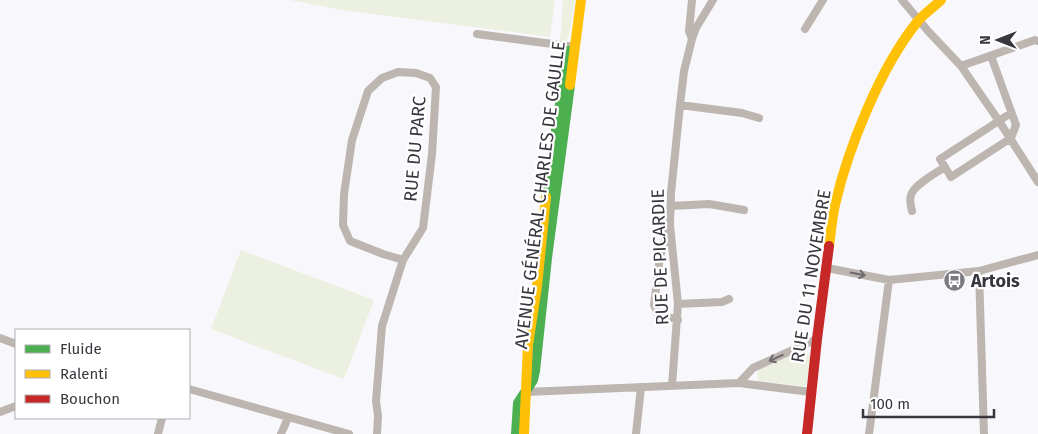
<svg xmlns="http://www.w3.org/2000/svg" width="1038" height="434" viewBox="0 0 1038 434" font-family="'Fira Sans',sans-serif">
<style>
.green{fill:#ecf0e1}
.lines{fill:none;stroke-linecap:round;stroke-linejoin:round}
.street{stroke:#bdb5b0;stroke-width:8}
.fast{stroke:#4caf50;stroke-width:10}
.slow{stroke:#ffc107;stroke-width:10}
.jam{stroke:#c62828;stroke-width:10}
.oneway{stroke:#6d696c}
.labels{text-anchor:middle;stroke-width:4.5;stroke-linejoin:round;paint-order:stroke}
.street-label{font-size:18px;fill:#38373e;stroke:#fff}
.poi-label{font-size:18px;font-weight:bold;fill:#38373e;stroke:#fff;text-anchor:start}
</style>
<rect width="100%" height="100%" fill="#f8f7fb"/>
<!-- green -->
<path class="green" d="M290 0H555L550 37 342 10Z
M563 0H575L569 36 566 41 560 42Z
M241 250 374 300 344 379 211 329Z
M801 350 806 351 811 356 807 385 802 386 758 381 757 375 759 370Z"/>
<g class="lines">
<!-- street -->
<path class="street" d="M692 0 689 31 692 39
M902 0 928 31 961 66 999 121 1038 182
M805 29 823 0
M477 34 575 47
M991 56 1016 125 1011 138 951 177 940 159 1011 113
M961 66 1035 40 1038 41
M680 105 742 113 759 118
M671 206 709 204 744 210
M912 211C911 206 909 200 911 195 914 185 936 173 945 167
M670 227 660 256 654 305 658 314 678 320
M827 268 889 280 979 271 1038 255
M979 271 984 434
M678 304 722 302 729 299
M0 338 16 344
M739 383 753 368 817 339
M672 386 678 304 670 225 671 193 680 105 684 71 692 39 696 28 713 0
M189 389 349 434
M526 392 739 383 811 392
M0 412 16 406
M158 434 162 418
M281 434 288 418
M377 434 378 416 376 401 382 326 403 260 423 228 432 154 436 87 430 78 416 73 398 72 382 78 368 91 352 140 344 194 343 225 350 241 383 254 403 260
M636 434 641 387
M869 434 889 280"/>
<!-- fast -->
<path class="fast" d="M546 197 568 51
M516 434 518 403 533 380 535 371 547 258 570 85"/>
<!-- slow -->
<path class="slow" d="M570 85 581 0
M829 246C831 233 832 218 835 205 848 148 881 66 918 21 925 13 934 7 941 0
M524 434 528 345 537 286 546 197"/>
<!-- jam -->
<path class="jam" d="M807 434 817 339 829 246"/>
</g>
<!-- one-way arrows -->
<defs><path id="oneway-shaft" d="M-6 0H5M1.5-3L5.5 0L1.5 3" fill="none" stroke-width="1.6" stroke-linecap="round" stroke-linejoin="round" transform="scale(1.25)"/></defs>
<g class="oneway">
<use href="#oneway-shaft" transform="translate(858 274) rotate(11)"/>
<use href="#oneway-shaft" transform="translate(776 358) rotate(156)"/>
</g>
<!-- icons -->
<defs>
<symbol id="bus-disc" viewBox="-11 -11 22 22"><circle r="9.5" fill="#7b7a80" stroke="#fff"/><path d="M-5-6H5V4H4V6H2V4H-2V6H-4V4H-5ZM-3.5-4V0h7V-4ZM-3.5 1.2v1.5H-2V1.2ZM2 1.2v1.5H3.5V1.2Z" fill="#fff"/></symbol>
</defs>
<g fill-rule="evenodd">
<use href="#bus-disc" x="942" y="268" width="25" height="25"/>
</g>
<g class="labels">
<!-- street labels -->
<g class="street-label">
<text transform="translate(415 149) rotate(-85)" y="6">RUE DU PARC</text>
<text transform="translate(540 195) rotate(-83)" y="6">AVENUE GÉNÉRAL CHARLES DE GAULLE</text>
<text transform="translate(660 257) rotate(-92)" y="6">RUE DE PICARDIE</text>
<text transform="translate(811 276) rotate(-81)" y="6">RUE DU 11 NOVEMBRE</text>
</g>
<!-- poi labels -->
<g class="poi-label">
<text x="971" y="287">Artois</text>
</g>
</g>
<!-- legend -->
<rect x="15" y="329" width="175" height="90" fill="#ffffff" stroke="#afafb2"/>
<rect x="25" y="345" width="25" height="8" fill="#4caf50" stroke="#afafb2"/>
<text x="60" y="354" font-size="15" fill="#38373e">Fluide</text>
<rect x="25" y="370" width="25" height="8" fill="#ffc107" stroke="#afafb2"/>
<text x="60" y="379" font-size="15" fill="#38373e">Ralenti</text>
<rect x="25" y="395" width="25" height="8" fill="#c62828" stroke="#afafb2"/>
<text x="60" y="404" font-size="15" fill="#38373e">Bouchon</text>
<!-- north arrow -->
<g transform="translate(998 40) rotate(270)" stroke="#ffffff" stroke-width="4" paint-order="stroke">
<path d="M0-4L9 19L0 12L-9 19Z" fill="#38373e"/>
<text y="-8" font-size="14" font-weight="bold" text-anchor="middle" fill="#38373e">N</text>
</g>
<!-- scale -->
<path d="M863 409v8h131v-8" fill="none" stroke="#38373e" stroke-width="2.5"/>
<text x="870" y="409" font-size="15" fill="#38373e" stroke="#ffffff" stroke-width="4" paint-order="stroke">100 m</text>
</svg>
